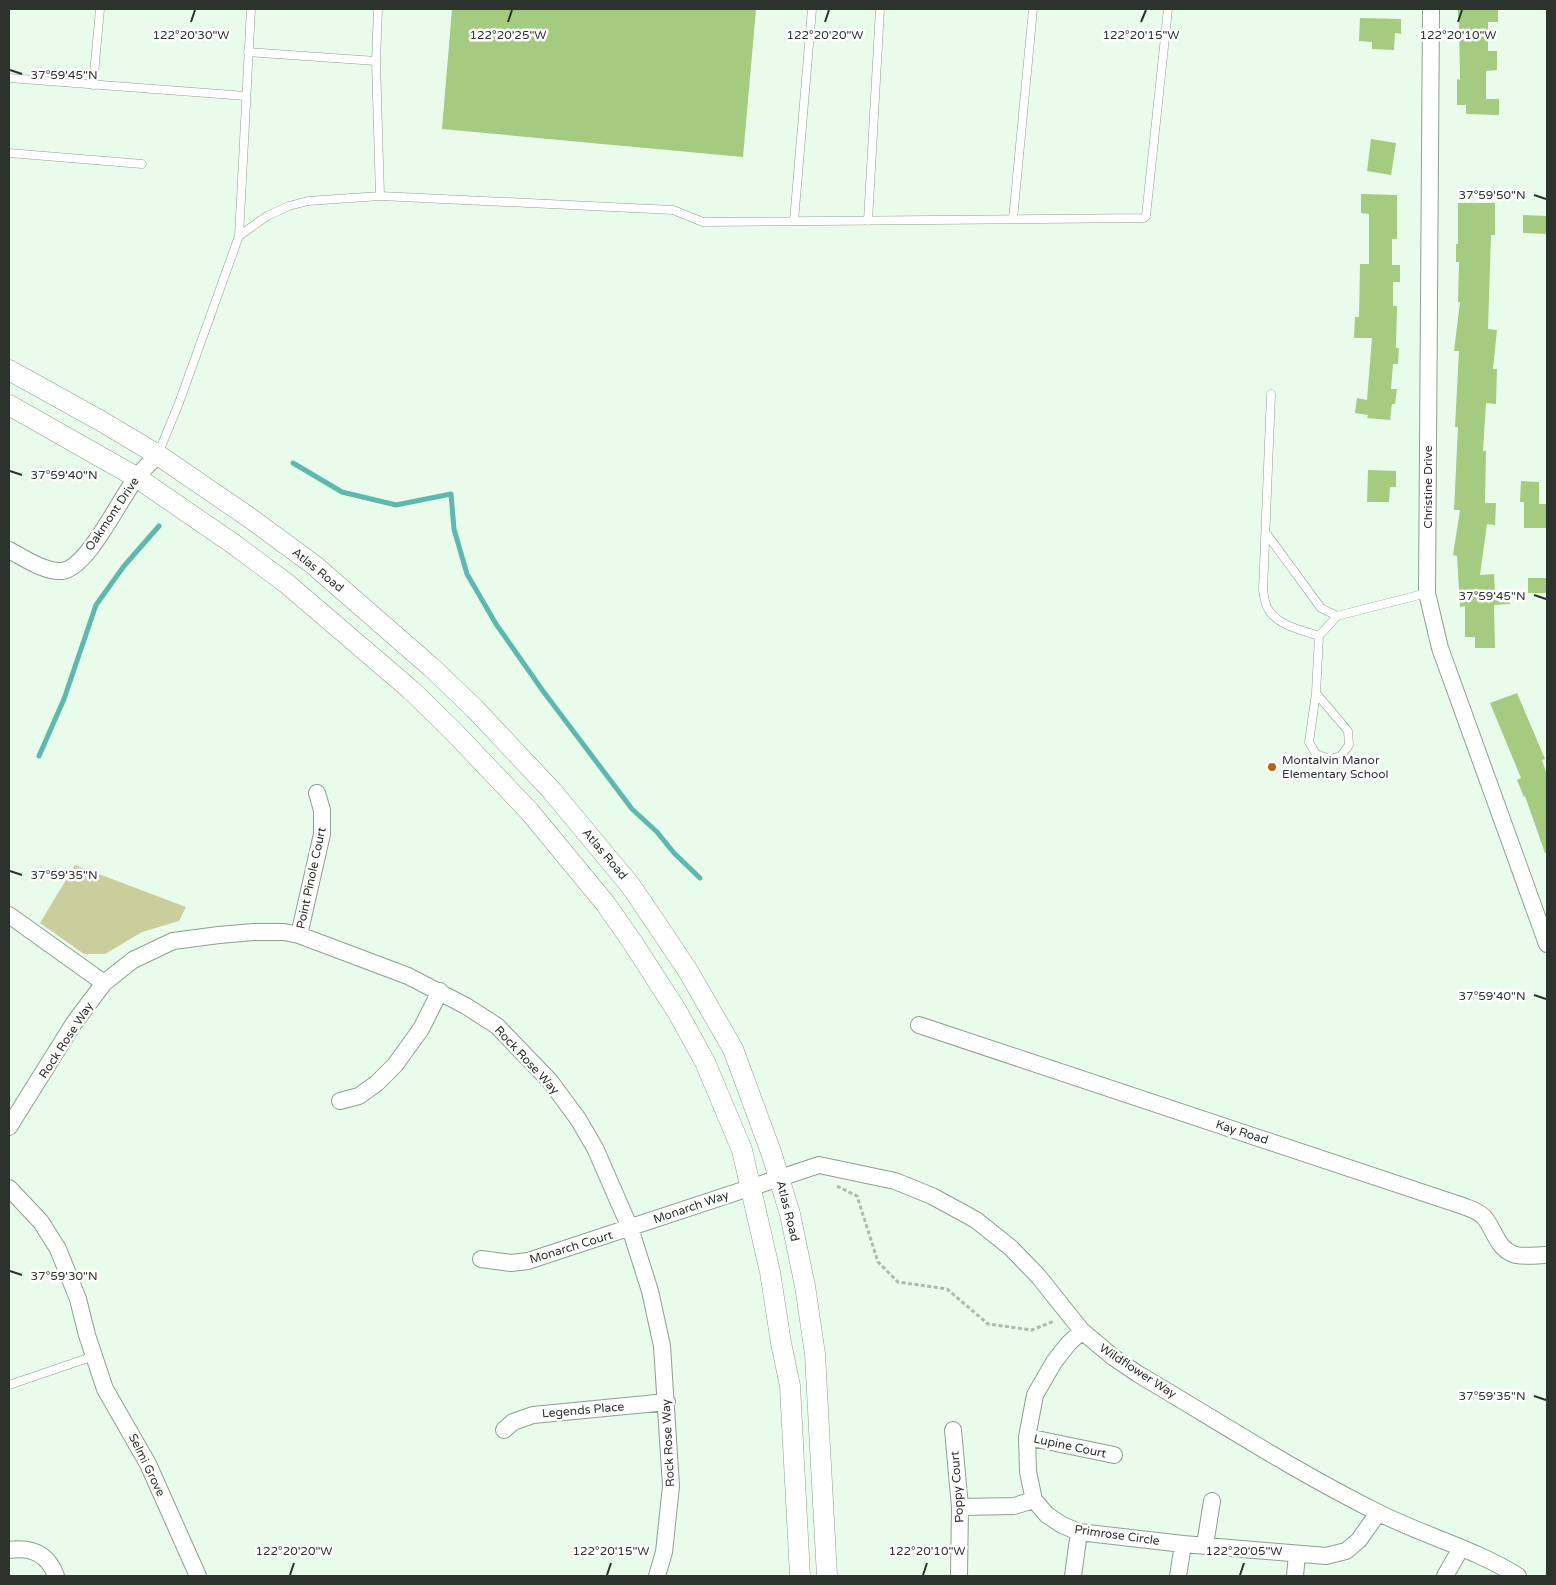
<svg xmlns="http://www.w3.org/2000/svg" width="1556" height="1585" viewBox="0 0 1556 1585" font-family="'Varela Round',sans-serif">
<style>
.green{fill:#cace9c}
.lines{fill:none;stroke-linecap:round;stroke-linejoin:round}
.stream{stroke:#60b7b0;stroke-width:5}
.building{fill:#a4cb80}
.service-casing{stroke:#8d9f90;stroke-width:9}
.minor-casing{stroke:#8d9f90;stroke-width:18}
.tertiary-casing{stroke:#8d9f90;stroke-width:21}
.path{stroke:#abbaae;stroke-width:3;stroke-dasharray:4 2.5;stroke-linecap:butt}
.service{stroke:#fff;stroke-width:8}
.minor{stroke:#fff;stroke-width:16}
.tertiary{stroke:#fff;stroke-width:20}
.ticks{fill:none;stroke:#2c332d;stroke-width:2}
.poi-dot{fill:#be6013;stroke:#fff;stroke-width:2}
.labels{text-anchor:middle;stroke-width:5;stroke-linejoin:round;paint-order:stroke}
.street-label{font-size:12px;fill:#2c332d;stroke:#fff}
.poi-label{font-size:12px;fill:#2c332d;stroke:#fff;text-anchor:start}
.ticks-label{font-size:12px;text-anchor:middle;fill:#2c332d;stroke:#fff;stroke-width:5;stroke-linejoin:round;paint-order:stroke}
</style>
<rect width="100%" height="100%" fill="#e9fcec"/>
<!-- green -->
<path class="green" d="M75 865 186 907 179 921 142 932 105 954H84L40 923Z"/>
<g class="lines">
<!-- stream -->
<path class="stream" d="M293 463 342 492 396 505 451 494 454 529 467 574 496 624 543 691 632 809 657 832 674 853 700 878
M39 756 64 699 96 605 124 566 159 526"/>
</g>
<!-- building -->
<path class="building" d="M452 9H756L743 157 442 129Z
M1458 9H1498V22H1488V51H1497V70L1486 71V99H1499V115L1466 114V105H1457V79L1460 80 1459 21H1458Z
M1360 18 1401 19V34L1395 33 1394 50 1372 49V42L1359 41Z
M1371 139 1396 143 1391 175 1367 171Z
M1361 194 1397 195V239H1392V265H1400V282H1393V306H1397L1396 348H1399L1398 364H1393L1391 389H1397L1395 404H1392L1390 420 1367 418 1368 415 1355 413 1357 398 1367 400 1372 338H1354L1355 317H1359L1360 264H1369V214L1361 213Z
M1458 203H1495V235H1491L1488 329 1497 330 1493 369H1497L1496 404 1486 403 1483 451H1486L1485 503H1496L1495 525 1487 524 1480 575 1494 574 1495 592 1509 591 1510 604 1494 605 1495 648H1475V637H1465V606L1460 607 1457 556 1453 555 1460 510H1454L1458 427H1455L1459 351H1454L1460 302H1458L1459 262H1456V244H1458Z
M1523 215 1547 216V234L1523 233Z
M1368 470 1396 471V487H1390L1389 502H1367Z
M1521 481 1539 482V504H1547V528H1524V502H1520Z
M1528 578H1546V593H1528Z
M1517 693 1545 759 1542 760 1547 775V853H1545L1525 796 1524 797 1517 780 1521 778 1490 703Z"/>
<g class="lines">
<defs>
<path id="service" d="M248 52 376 61
M9 78 246 96
M93 85 100 9
M9 153 142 164
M380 196 673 210 703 222 1144 218 1146 216 1168 9
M1013 219 1033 9
M794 221 812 9
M868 221 880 9
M239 236 251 9
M1271 394 1263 590C1264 596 1265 604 1268 609 1278 626 1302 630 1319 636L1337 616 1427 593
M158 454 179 403 239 236 267 216 289 206 308 201 380 196 376 61 378 9
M1266 533 1321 608 1337 616
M1316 693 1348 731 1349 745 1341 756 1330 759 1316 754 1309 742 1316 693 1319 636
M9 1385 94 1356"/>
<path id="minor" d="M1431 9 1427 593 1440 648 1547 944
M9 550C24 558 44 572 62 571 88 568 120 498 137 477 143 469 151 462 158 455
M9 915 104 983
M299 935 322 834V810L317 793
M919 1025 1463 1206C1471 1209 1478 1211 1484 1217 1495 1230 1497 1250 1516 1255 1525 1257 1538 1255 1547 1255
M340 1101 359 1096 377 1083 395 1065 421 1029 440 991
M9 1127 74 1023 104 983 133 960 173 941 219 935 253 932H284L299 935 408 976 466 1006 497 1026 550 1081 578 1119 595 1148 630 1228 650 1291 662 1346 671 1486 664 1552 657 1576
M9 1188 41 1222 58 1249 78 1299 87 1335 105 1389 148 1464 198 1576
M481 1259 511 1263 528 1261 819 1165 895 1181 932 1196 976 1220 1011 1248 1039 1277 1082 1331 1113 1357 1138 1374C1218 1421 1296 1472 1379 1513 1425 1536 1475 1549 1518 1576
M1082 1331 1068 1344 1054 1362 1035 1395 1027 1437 1028 1472 1034 1500 1047 1515 1062 1525 1079 1532 1183 1544 1326 1556 1346 1551 1359 1540 1378 1513
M504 1430 513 1422 533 1415 667 1402
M953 1430 960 1507 959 1574
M1027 1437 1114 1455
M960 1507 1014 1506 1034 1500
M1205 1545 1212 1501
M9 1550C32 1547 48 1554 56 1576
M1073 1576 1079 1532
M1178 1576 1183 1544
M1295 1576 1297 1554
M1445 1576 1461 1548"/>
<path id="tertiary" d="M9 370 101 421 158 455 250 518 314 565 431 667 475 709 552 791 630 885 658 926 688 971 733 1049 771 1152 790 1214 805 1286 815 1354 827 1576
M9 405 136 477 232 543 286 583 411 690 453 731 529 811 605 903 633 943 678 1013 705 1062 742 1150 770 1272 781 1343 790 1386 800 1576"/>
</defs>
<!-- service casing -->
<use href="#service" class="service-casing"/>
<!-- minor casing -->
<use href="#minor" class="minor-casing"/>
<!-- tertiary casing -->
<use href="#tertiary" class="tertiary-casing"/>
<!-- path -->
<path class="path" d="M837 1186 857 1196 878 1262 898 1282 947 1289 988 1324 1032 1330 1054 1321"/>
<!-- service -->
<use href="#service" class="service"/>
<!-- minor -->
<use href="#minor" class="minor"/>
<!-- tertiary -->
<use href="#tertiary" class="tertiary"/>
</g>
<!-- ticks -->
<path class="ticks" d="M191 22 195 10M508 22 512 10M825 22 829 10M1141 22 1146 10M1458 22 1462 10M10 70 22 74M1534 195 1546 199M10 471 22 475M1534 595 1546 599M10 871 22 875M1534 995 1546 999M10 1271 22 1275M1534 1396 1546 1400M290 1575 294 1563M607 1575 611 1563M923 1575 927 1563M1240 1575 1244 1563"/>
<!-- markers -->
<circle class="poi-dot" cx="1272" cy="767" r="5"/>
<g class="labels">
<!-- street labels -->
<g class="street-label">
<text transform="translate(1428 487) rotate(-90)" y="4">Christine Drive</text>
<text transform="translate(112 514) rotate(-56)" y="4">Oakmont Drive</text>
<text transform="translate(318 570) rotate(39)" y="4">Atlas Road</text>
<text transform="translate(605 854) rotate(50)" y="4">Atlas Road</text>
<text transform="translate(311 878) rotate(-78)" y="4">Point Pinole Court</text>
<text transform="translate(66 1040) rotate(-57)" y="4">Rock Rose Way</text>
<text transform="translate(527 1060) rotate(47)" y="4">Rock Rose Way</text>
<text transform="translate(1242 1132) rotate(18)" y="4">Kay Road</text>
<text transform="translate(691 1207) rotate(-19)" y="4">Monarch Way</text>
<text transform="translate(788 1211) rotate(76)" y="4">Atlas Road</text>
<text transform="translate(571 1247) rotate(-17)" y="4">Monarch Court</text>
<text transform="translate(1138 1371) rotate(33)" y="4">Wildflower Way</text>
<text transform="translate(583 1410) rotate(-5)" y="4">Legends Place</text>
<text transform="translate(668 1443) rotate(-93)" y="4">Rock Rose Way</text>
<text transform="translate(1070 1446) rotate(12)" y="4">Lupine Court</text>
<text transform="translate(147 1465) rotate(64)" y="4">Selmi Grove</text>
<text transform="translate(957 1487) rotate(-94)" y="4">Poppy Court</text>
<text transform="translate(1117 1535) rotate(8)" y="4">Primrose Circle</text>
</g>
<!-- poi labels -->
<g class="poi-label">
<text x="1282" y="764">Montalvin Manor<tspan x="1282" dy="14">Elementary School</tspan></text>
</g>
</g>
<g class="ticks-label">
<text x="191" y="39">122°20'30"W</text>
<text x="508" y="39">122°20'25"W</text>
<text x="825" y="39">122°20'20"W</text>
<text x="1141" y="39">122°20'15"W</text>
<text x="1458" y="39">122°20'10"W</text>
<text x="64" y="79">37°59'45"N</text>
<text x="1492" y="199">37°59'50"N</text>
<text x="64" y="479">37°59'40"N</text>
<text x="1492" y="600">37°59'45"N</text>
<text x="64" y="879">37°59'35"N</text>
<text x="1492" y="1000">37°59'40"N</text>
<text x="64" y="1280">37°59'30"N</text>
<text x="1492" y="1400">37°59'35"N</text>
<text x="294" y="1555">122°20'20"W</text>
<text x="611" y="1555">122°20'15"W</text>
<text x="927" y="1555">122°20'10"W</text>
<text x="1244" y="1555">122°20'05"W</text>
</g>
<!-- border -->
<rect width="1556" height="1585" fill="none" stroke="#2c332d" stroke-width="20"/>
</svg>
